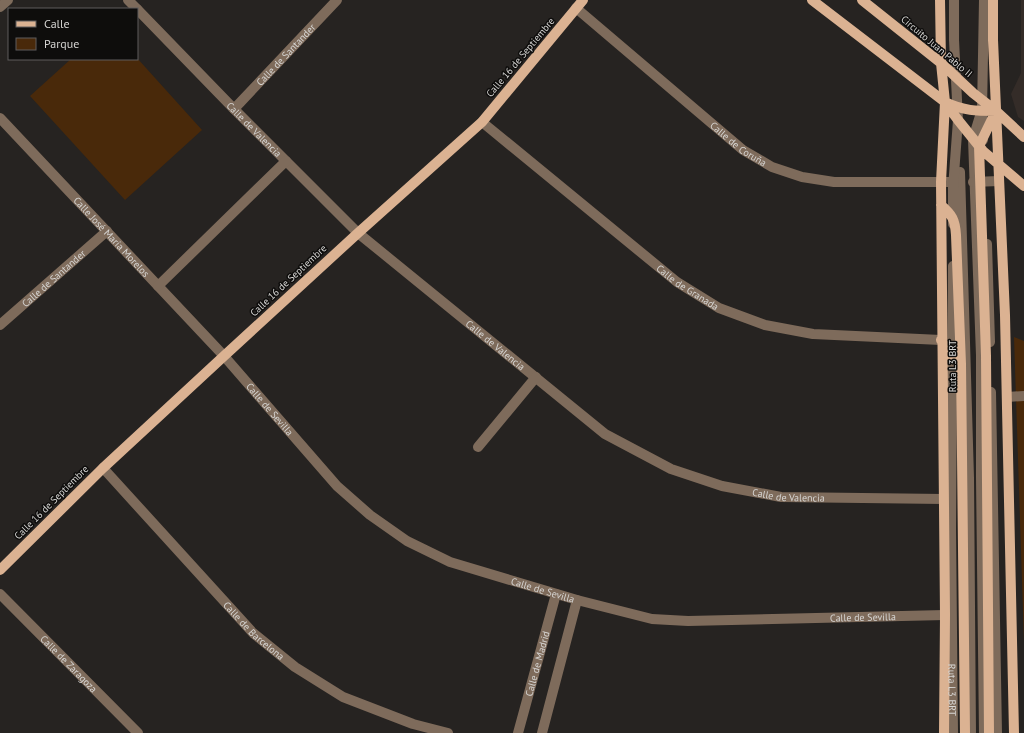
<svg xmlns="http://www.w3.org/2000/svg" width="1024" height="733" viewBox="0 0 1024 733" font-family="'PT Sans',sans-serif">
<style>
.built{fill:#342c28}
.green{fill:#49290a}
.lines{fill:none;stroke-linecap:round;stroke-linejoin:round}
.minor{stroke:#7e6b5b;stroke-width:10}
.major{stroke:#dbb292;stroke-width:10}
.labels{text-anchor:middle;stroke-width:3;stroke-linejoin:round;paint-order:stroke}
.street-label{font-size:10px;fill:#d6d5d3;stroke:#0e0d0c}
</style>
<rect width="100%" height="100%" fill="#262321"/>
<!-- built -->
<path class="built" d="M1021 0H1024V121L1018 117 1011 94 1021 73Z"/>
<!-- green -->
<path class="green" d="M137 58 202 130 125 200 30 96 71 59Z
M1014 337 1024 341V642Z"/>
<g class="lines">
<!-- minor -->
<g class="minor">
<path d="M128 0 137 9"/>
<path d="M0 7 8 0"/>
<path id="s1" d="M576 8 743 150 772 167 802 177 834 182H949"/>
<path id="s2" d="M137 9 234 109 358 233 605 434 671 469 722 486 781 497 944 499"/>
<path id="s3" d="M234 109 337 0"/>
<path d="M980 116 973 139 981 355V477L984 733"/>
<path id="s4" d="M0 118 224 356 337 486 370 515 407 541 450 562 577 600 652 619 688 621 945 615"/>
<path id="s5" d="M482 122 677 282 719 308 765 325 813 334 941 340"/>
<path d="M983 140 982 111 984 0"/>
<path d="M960 172 969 478 971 733"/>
<path d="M973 182 999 181"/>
<path d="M953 224V188L958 120 954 40V0"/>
<path d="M987 244 990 342"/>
<path id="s6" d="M953 266 951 528 953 733"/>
<path d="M158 286 286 161"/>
<path id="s7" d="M0 325 107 231"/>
<path d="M991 392 997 733"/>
<path d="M1007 397 1024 396"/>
<path d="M478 447 536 377"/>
<path id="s8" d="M103 468 253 633 295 667 343 697 413 724 448 733"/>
<path id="s9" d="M0 594 138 733"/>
<path id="s10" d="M518 733 556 594"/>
<path d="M542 733 577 600"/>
</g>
<!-- major -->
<path class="major" d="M812 0 945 102C964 111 976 111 996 111
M862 0 941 63 973 93 996 111 1024 137
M940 0 941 63 945 102 941 182 945 615 944 733
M993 0V40L1005 315 1014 733
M946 104 958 120 983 151 1024 186
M941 205C952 215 955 219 956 235L961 364 965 733
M941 340 952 357 961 364
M0 570 103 468 224 356 358 233 482 122 583 0
M989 733 986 356 979 146 995 113"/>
</g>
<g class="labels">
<!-- street labels -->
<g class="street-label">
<text transform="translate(937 46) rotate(40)" y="4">Circuito Juan Pablo II</text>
<text dy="4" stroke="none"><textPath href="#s3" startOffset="75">Calle de Santander</textPath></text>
<text transform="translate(520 57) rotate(-50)" y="4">Calle 16 de Septiembre</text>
<text dy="4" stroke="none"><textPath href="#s2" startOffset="168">Calle de Valencia</textPath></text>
<text dy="4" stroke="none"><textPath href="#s1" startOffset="212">Calle de Coruña</textPath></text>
<text dy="4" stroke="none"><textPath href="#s4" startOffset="163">Calle José María Morelos</textPath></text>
<text dy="4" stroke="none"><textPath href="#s7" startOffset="71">Calle de Santander</textPath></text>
<text transform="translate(288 280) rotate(-43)" y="4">Calle 16 de Septiembre</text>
<text dy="4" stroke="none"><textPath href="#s5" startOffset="264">Calle de Granada</textPath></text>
<text dy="4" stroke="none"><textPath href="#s2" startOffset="492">Calle de Valencia</textPath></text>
<text transform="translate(952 366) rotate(-90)" y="4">Ruta L3 BRT</text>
<text dy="4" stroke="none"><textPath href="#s4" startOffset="397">Calle de Sevilla</textPath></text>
<text dy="4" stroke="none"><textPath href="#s2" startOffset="829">Calle de Valencia</textPath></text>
<text transform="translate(51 502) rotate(-45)" y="4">Calle 16 de Septiembre</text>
<text dy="4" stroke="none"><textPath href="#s4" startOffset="733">Calle de Sevilla</textPath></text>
<text dy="4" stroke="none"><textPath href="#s4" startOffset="1057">Calle de Sevilla</textPath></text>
<text dy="4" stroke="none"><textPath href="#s8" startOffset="222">Calle de Barcelona</textPath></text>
<text dy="4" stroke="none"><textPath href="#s9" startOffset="98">Calle de Zaragoza</textPath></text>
<text dy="4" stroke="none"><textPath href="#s10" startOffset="72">Calle de Madrid</textPath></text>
<text dy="4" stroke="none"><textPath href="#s6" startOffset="424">Ruta L3 BRT</textPath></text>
</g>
</g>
<!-- legend -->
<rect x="8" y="8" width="130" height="52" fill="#0e0d0c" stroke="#5e5d5c"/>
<rect x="16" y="21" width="20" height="6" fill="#dbb292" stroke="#5e5d5c"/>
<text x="44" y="28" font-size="12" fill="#d6d5d3">Calle</text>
<rect x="16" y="38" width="20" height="12" fill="#49290a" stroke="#5e5d5c"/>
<text x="44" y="48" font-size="12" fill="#d6d5d3">Parque</text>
</svg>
